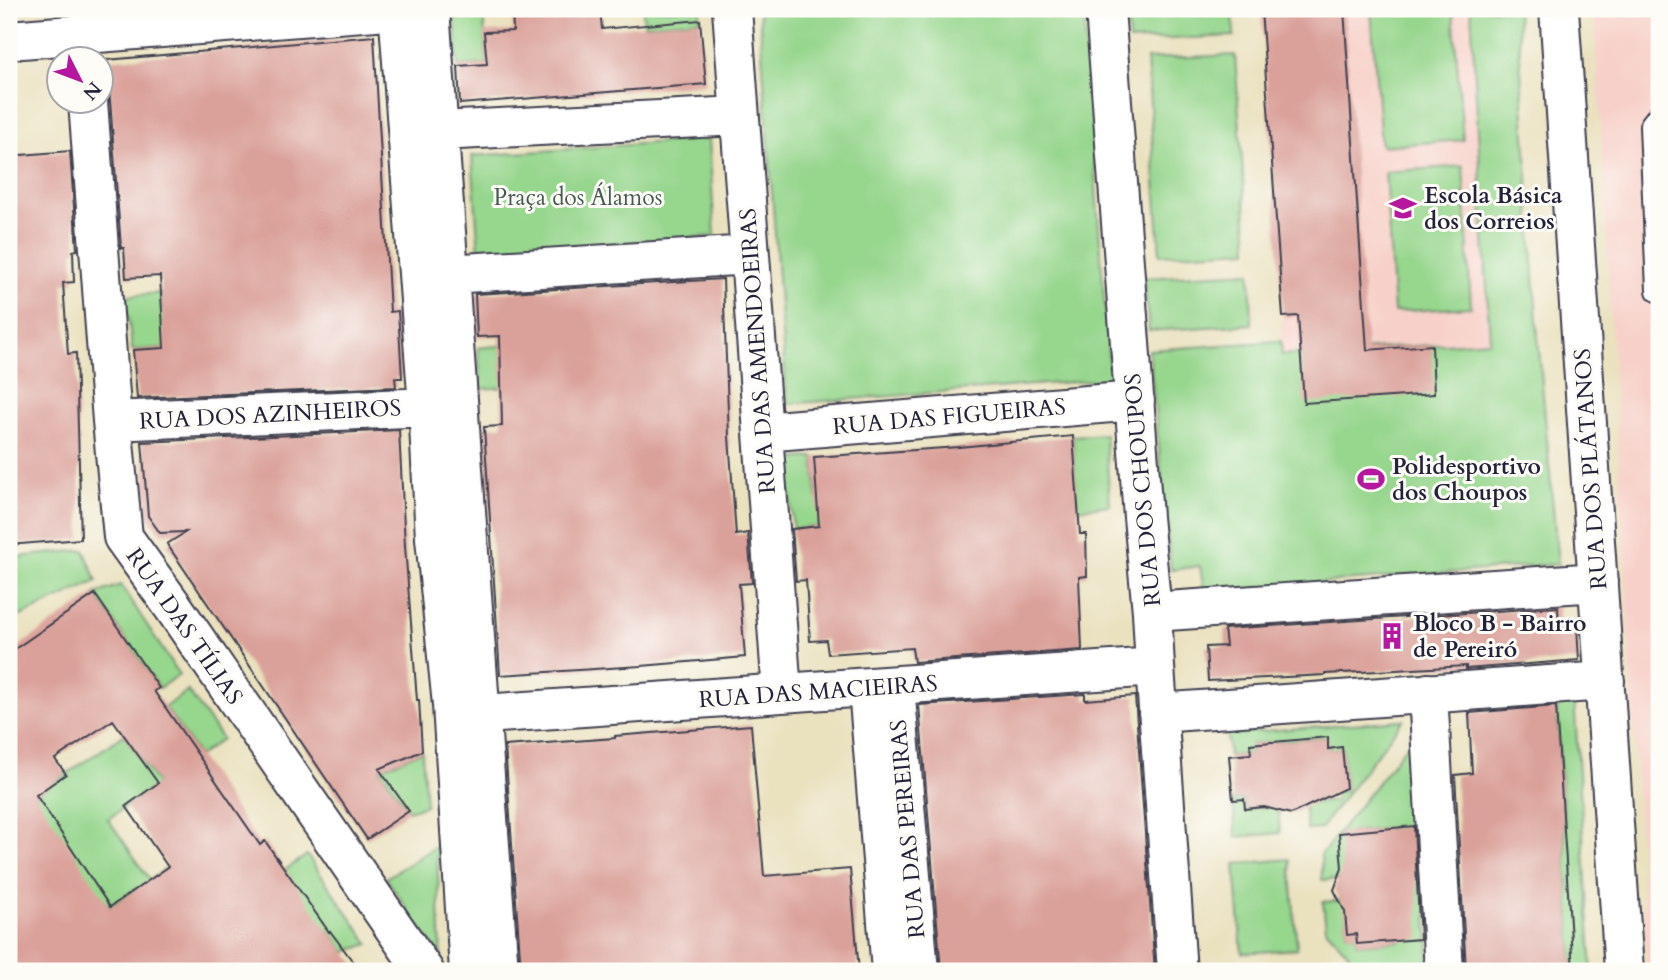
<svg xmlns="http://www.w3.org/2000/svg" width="1668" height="980" viewBox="0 0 1668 980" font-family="Cardo,serif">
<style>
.built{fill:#f7d1c9}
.green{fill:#96d68d;stroke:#5c7c64;stroke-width:2}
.building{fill:#daa19a;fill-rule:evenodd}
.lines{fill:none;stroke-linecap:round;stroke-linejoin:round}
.service-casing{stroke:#403f4f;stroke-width:28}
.minor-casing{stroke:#403f4f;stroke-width:42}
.service{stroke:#fff;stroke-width:24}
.minor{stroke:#fff;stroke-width:38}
.labels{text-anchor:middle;stroke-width:6;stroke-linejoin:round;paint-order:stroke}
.poi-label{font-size:23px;font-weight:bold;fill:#22223b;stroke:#fdfcf7;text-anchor:start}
.park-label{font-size:23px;fill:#455854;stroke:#fdfcf7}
.street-label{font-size:23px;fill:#22223b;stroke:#fdfcf7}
</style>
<rect width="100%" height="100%" fill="#fdfcf7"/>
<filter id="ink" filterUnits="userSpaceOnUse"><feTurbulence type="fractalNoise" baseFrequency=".0143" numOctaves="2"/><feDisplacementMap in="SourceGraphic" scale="14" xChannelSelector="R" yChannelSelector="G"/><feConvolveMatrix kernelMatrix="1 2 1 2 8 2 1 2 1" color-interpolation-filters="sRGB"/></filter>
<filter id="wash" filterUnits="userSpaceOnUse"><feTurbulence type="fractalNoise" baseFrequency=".00686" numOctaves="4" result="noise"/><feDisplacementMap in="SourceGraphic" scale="28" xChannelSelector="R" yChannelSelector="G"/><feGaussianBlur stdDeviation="1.57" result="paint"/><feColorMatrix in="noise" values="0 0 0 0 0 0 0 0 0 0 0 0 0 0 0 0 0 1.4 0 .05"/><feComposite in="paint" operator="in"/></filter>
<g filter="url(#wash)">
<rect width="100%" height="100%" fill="#eae1bf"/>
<!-- built -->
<path class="built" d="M1261 9H1517L1538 338 1282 355 1281 330 1283 317Z
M1594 9H1659V971H1647Z"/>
<!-- green -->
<path class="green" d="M454 9H483L487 64 458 66Z
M643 9H700V20L644 25Z
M759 9H1083L1110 379 787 404Z
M1127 9H1233L1234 36 1129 41Z
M1371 9H1453L1463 140 1381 146Z
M1471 9H1517L1538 338 1558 564 1204 592 1200 566 1171 570 1149 350 1281 341 1282 355 1490 341Z
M1235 55 1248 250 1160 255 1147 59Z
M709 139 715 236 479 253 472 156Z
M1463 166 1471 307 1394 312 1385 172Z
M1250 272 1252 324 1149 331 1144 278Z
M161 293 162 308 194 346 132 350 126 296Z
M518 344 521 386 481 389 478 348Z
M1105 434 1110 505 1077 509 1073 436Z
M814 457 817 497 832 525 793 529 787 459Z
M84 550 97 581 12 620 9 612V558Z
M121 585 179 675 159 688 95 594Z
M188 691 222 739 199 756 165 707Z
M1574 698 1592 971H1573L1556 699Z
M1403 720 1320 829 1307 830 1304 804 1336 801V792L1346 791 1342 748 1328 749 1327 737 1251 744V754L1229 756 1227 734Z
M1418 731 1430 971H1365L1326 929 1323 902 1345 900 1347 934H1356L1357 944 1400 941 1393 828 1349 832 1350 843 1343 879 1322 880 1321 855Z
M124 735 158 784 108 819 150 880 170 865 211 957 169 971H104L110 968 136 889 110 907 36 832 9 839V762L16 759 28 800Z
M422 751 426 805 409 811 380 769Z
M1244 799 1245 809 1278 806 1280 833 1236 837 1233 800Z
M437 846 441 957 386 878Z
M307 855 369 944 345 952 330 931 285 961 291 969 284 971H234L273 954 285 870Z
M1290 859 1297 949 1242 953 1235 864Z"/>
<g id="blocks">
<!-- building -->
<path class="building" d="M512 9H600L602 29 700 20 706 84 460 104 458 66 487 64 484 32 513 31Z
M1261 9H1344L1367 350 1432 345 1434 394 1304 403 1298 316 1283 317Z
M374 36 390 312 398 311 402 378H395L396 387 137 398 133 350 164 348 160 276 126 278 124 248H121L107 60Z
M70 151 77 250 73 251 74 282 63 283 68 354 76 353 81 539 9 545V156Z
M723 279 729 437 736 535 748 533 752 583 739 584 745 657 641 666 500 675 484 427 502 426 500 336 477 337 475 294Z
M399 430 405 546 417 700H419L422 751 379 769 409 811 367 839 167 544 186 532 160 533 148 516 142 442Z
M1073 436 1080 534H1086L1087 576 1079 577 1082 650 914 662 912 648 828 654 826 640 810 641 806 580 796 581 792 529 819 526 814 457 959 447Z
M95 594 159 688 154 691 260 845 265 841 329 932 330 931 360 971H9V653ZM113 720 158 783 126 806 168 867 110 907 36 795 66 774 55 759Z
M1558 607 1559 627 1577 626 1579 660 1466 669V666L1325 674V675L1208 681 1206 647 1226 646 1224 629Z
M1085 694V700L1135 696 1155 971H941L919 705Z
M1556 706 1573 971H1466L1455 775 1472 773 1469 713Z
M751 725 764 876 850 869 859 971H521L505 746 615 738V736Z
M1328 737V749L1342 747 1346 788 1291 814 1264 807 1245 809 1244 799 1233 800 1229 756 1251 754 1250 744Z
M1414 826 1420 939 1357 944 1356 934 1347 935 1345 912 1334 890 1342 868 1339 833Z"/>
</g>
</g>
<g filter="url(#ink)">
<use href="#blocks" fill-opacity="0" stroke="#403f4f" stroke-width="2"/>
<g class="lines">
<defs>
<path id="service" d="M1659 117 1652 126 1659 290"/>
<path id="minor" d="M398 9 428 406 435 538 452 705 469 971
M430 9 499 971
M732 9 782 693
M1105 9 1143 517 1152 612 1155 667 1177 971
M1559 9 1624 971
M9 40 401 9
M88 102 112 421 123 537 174 608 424 971
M439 131 739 116
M449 274 750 255
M112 421 452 406
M763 432 1135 401
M1152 612 1598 582
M895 686 919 971
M868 688 891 971
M1428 693 1444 971
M1158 713 1605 681
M455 716 1155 667"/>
</defs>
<!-- service casing -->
<use href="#service" class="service-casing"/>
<!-- minor casing -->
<use href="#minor" class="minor-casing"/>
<!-- service -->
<use href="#service" class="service"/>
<!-- minor -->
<use href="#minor" class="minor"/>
</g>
</g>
<!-- icons -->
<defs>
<symbol id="school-bare" viewBox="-9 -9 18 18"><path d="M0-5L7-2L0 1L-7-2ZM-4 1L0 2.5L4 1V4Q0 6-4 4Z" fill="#b5179e" stroke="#fdfcf7" stroke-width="2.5" paint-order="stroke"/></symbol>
<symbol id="stadium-bare" viewBox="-9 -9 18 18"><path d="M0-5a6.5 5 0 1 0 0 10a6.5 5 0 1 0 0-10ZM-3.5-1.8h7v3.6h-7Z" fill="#b5179e" stroke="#fdfcf7" stroke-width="2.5" paint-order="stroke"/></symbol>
<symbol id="building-bare" viewBox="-9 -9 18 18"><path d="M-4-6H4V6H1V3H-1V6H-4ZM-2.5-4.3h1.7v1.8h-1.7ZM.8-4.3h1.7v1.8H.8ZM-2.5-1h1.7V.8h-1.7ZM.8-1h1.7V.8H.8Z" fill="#b5179e" stroke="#fdfcf7" stroke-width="2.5" paint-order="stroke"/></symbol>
</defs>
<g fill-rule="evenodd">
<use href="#school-bare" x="1384" y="189" width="38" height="38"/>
<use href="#stadium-bare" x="1352" y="460" width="38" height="38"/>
<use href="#building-bare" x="1373" y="617" width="38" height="38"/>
</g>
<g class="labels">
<!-- poi labels -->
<g class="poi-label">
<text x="1424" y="203">Escola Básica<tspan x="1424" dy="26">dos Correios</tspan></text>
<text x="1392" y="474">Polidesportivo<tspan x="1392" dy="26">dos Choupos</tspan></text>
<text x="1413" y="631">Bloco B - Bairro<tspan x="1413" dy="26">de Pereiró</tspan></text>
</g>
<!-- park labels -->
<g class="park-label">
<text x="578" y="205">Praça dos Álamos</text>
</g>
<!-- street labels -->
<g class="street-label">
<text transform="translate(757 351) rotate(-94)" y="8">RUA DAS AMENDOEIRAS</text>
<text transform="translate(270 414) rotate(-3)" y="8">RUA DOS AZINHEIROS</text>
<text transform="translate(949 416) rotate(-5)" y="8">RUA DAS FIGUEIRAS</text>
<text transform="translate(1590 469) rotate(-94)" y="8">RUA DOS PLÁTANOS</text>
<text transform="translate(1142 490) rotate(-95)" y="8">RUA DOS CHOUPOS</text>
<text transform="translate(185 626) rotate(55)" y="8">RUA DAS TÍLIAS</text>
<text transform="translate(818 691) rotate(-4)" y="8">RUA DAS MACIEIRAS</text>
<text transform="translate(907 829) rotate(-95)" y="8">RUA DAS PEREIRAS</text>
</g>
</g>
<!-- margin -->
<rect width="1668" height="980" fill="none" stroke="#fdfcf7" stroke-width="35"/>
<!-- north arrow -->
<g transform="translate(80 80) rotate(132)"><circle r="33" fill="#fdfcf7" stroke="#a5a5ac" stroke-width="2"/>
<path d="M0-5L12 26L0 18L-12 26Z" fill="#b5179e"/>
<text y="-10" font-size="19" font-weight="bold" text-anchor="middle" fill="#22223b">N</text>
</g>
</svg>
